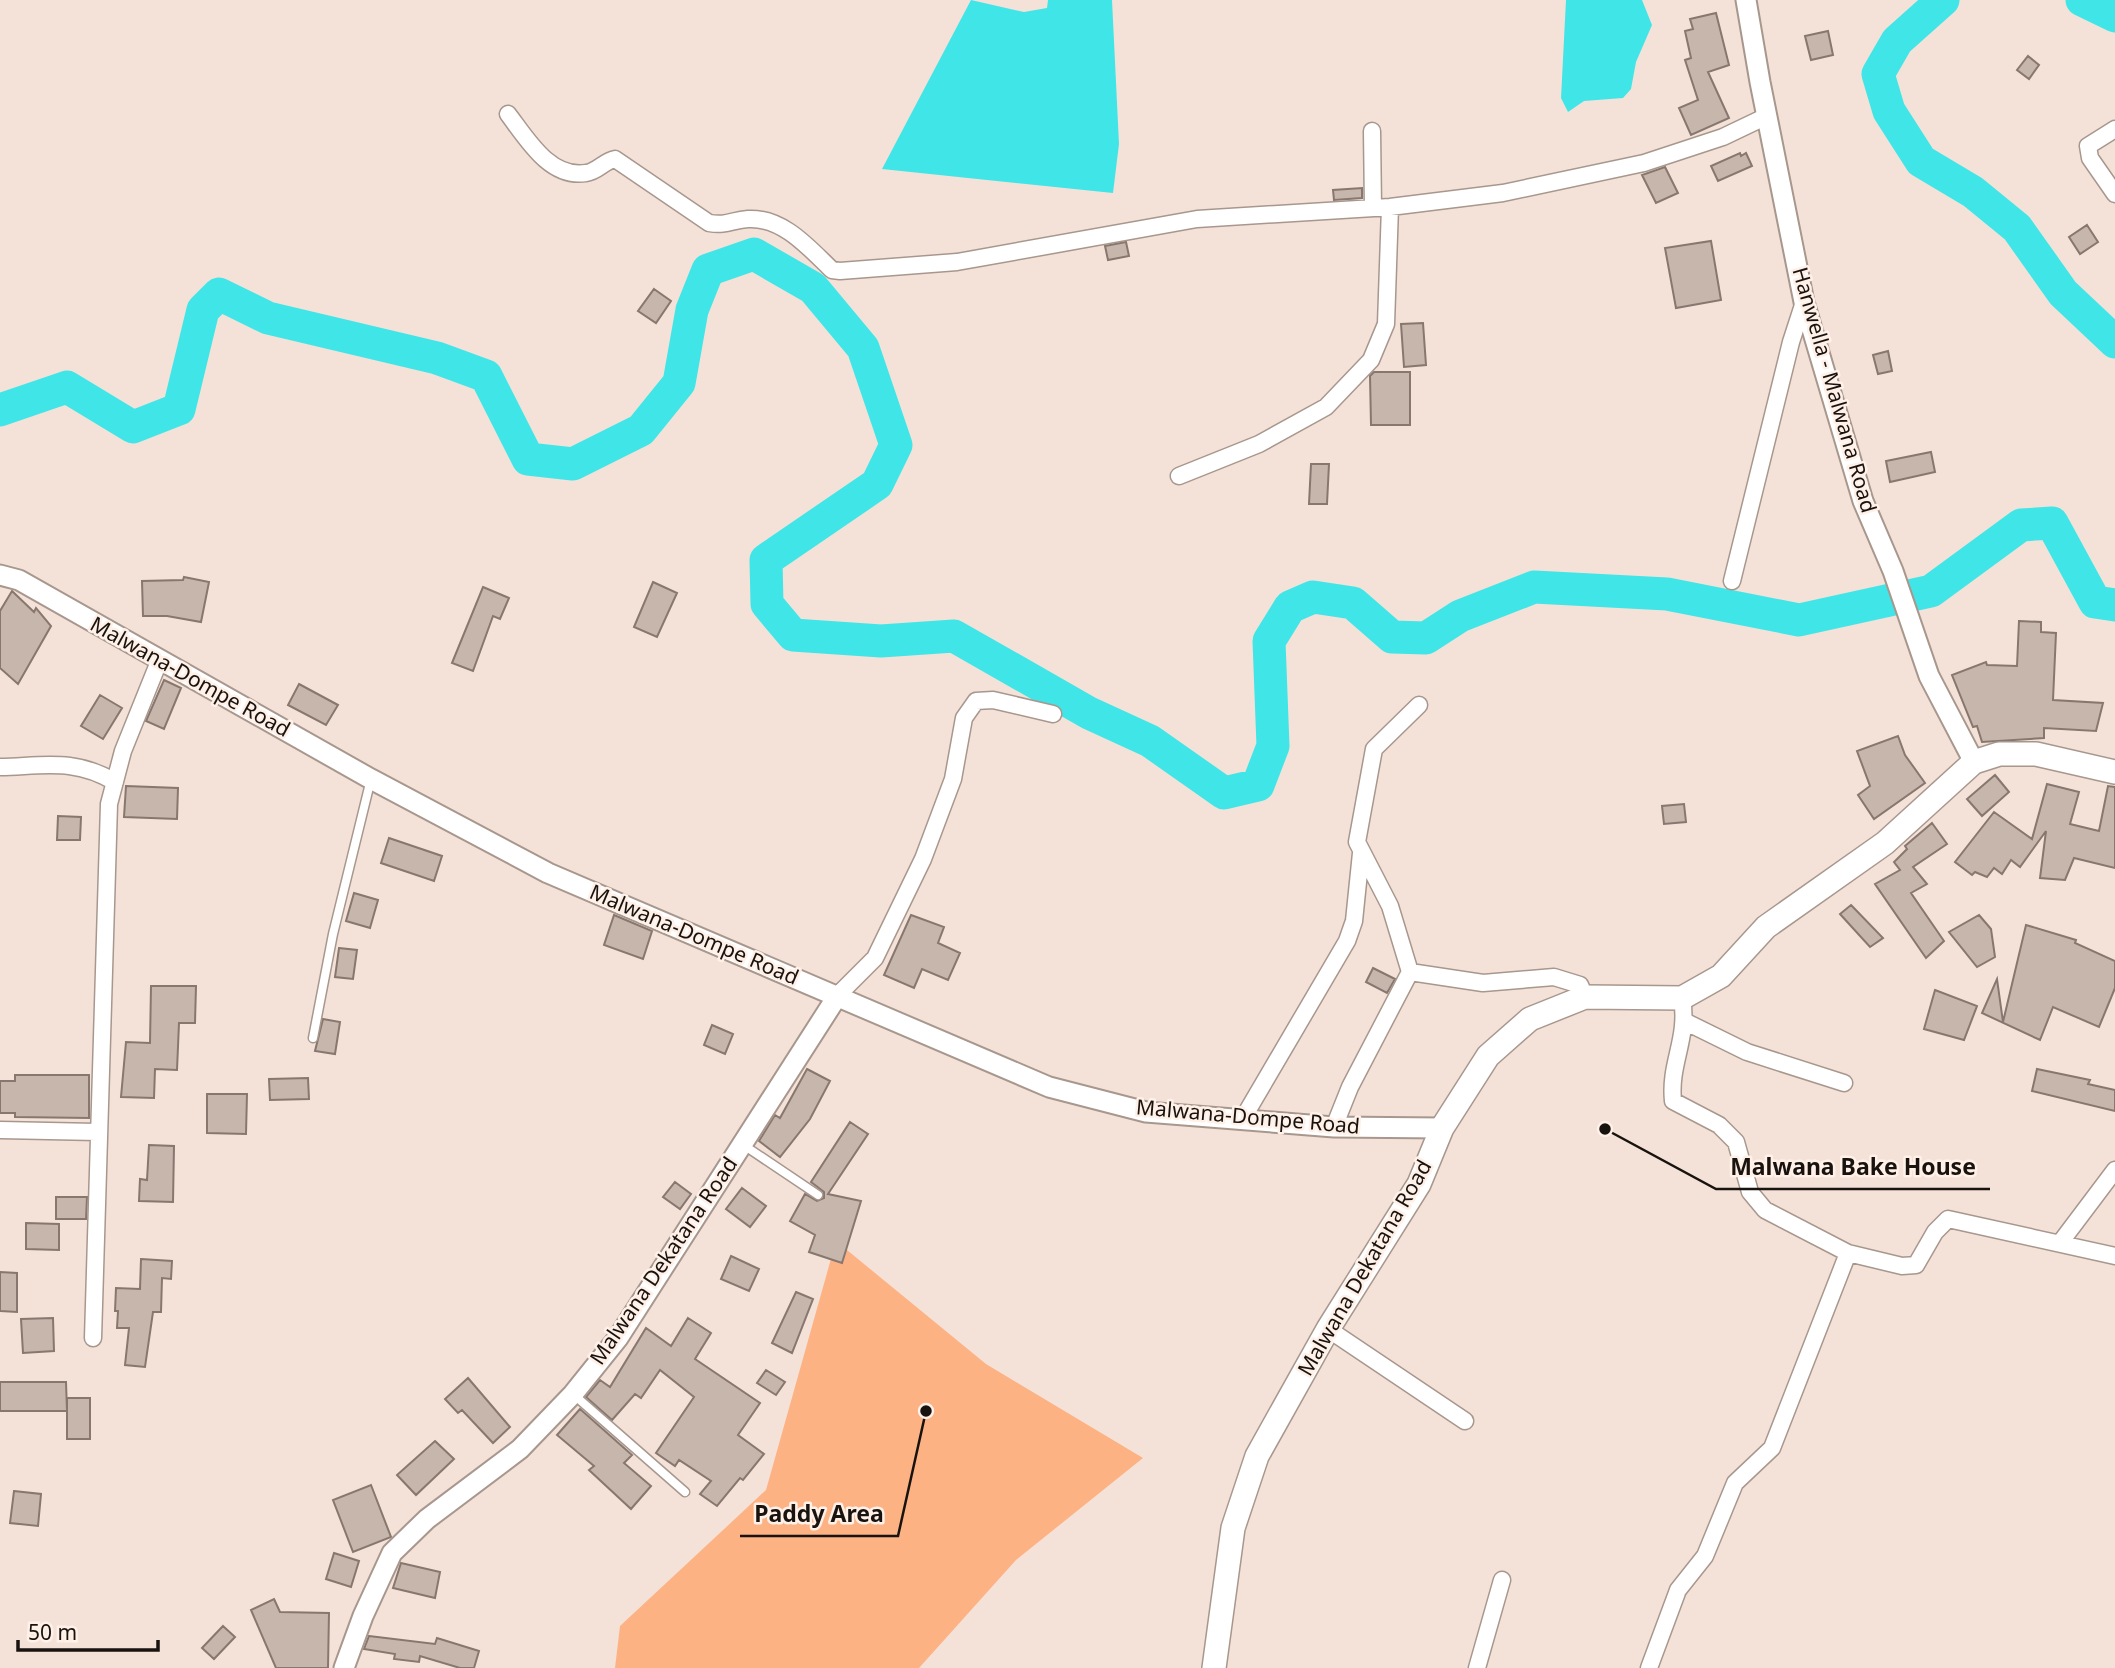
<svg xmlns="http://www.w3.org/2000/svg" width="2115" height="1668" viewBox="0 0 2115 1668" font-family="'Noto Sans',sans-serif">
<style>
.green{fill:#fdb284}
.water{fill:#40e5e8}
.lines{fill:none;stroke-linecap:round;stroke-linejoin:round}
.river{stroke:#40e5e8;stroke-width:33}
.building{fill:#c7b6ac;stroke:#87776e;stroke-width:2}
.service-casing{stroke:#a8978d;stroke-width:11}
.minor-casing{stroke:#a8978d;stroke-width:19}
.tertiary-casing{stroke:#a8978d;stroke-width:23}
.secondary-casing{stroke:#a8978d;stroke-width:26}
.service{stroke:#fff;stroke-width:8}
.minor{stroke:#fff;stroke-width:16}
.tertiary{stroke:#fff;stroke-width:19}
.secondary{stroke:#fff;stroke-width:23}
.labels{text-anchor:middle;stroke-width:5;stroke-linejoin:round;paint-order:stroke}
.street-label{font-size:21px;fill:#19130f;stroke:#fff0e8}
.leader{fill:none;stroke:#19130f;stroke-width:2.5}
.callout-dot{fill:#19130f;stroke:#fff0e8;stroke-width:2.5}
.callout-label{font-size:23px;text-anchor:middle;font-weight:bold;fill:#19130f;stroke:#fff0e8;stroke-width:5;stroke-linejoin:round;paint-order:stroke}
</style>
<rect width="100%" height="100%" fill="#f4e2d8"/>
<!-- green -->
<path class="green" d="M836 1241 986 1364 1143 1458 1016 1560 919 1668H615L620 1626 766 1490Z"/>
<!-- water -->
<path class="water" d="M971 0 1024 12 1047 8 1048 0H1112L1119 144 1113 193 882 169Z
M1566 0H1642L1652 25 1636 62 1631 89 1623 98 1584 101 1568 112 1561 98Z"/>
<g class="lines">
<!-- river -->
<path class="river" d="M1943 0 1897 41 1878 74 1889 111 1921 161 1973 192 2017 228 2063 293 2115 342
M2082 0 2115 16
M0 410 67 387 133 427 179 409 203 310 219 294 268 318 437 358 486 376 528 459 573 464 641 430 679 383 692 310 708 270 754 254 813 288 863 348 896 445 877 484 766 560 767 604 793 635 881 641 954 636 1089 713 1150 741 1224 793 1258 785 1273 746 1269 641 1290 607 1313 597 1353 603 1392 637 1426 638 1460 616 1534 587 1667 594 1799 620 1931 591 2021 525 2052 523 2095 602 2115 605"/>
</g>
<!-- building -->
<path class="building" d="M1716 13 1729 65 1708 72 1729 118 1691 135 1679 108 1698 100 1685 60 1691 58 1685 31 1693 29 1690 19Z
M1828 31 1833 55 1811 60 1805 36Z
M2028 56 2039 65 2029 79 2017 70Z
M1740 153 1741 156 1746 153 1752 166 1718 181 1711 166Z
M1665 167 1678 193 1656 203 1642 175Z
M1362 188V198L1334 200 1333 190Z
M2087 225 2098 242 2080 254 2069 237Z
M1711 241 1721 300 1676 308 1665 248Z
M1126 242 1129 256 1108 260 1105 246Z
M654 289 671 301 656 323 638 311Z
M1423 323 1426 365 1404 367 1401 324Z
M1888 351 1892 371 1878 374 1873 355Z
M1374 372H1410V425H1371L1370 376Z
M1931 452 1935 472 1890 482 1886 461Z
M1311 464H1329L1327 504H1309Z
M184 577 209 582 201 622 167 616H143L142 581 183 580Z
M653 582 677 593 657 637 634 627Z
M483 587 509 598 500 619 493 616 473 671 452 663Z
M12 591 34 612 36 608 51 626 18 684 0 668V611Z
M2019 621 2041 622V632L2056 633 2053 700 2103 703 2096 731 2044 728V738L1982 742 1977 726 1973 727 1952 675 1986 662 1987 665 2017 666Z
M164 680 181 688 164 729 146 721Z
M299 684 338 705 326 725 288 705Z
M100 695 122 708 103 739 81 726Z
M1898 736 1905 755 1925 783 1874 819 1858 795 1870 786 1857 751Z
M1995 775 2009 792 1982 816 1967 799Z
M2047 784 2079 792 2070 824 2099 831 2108 786 2115 787V868L2074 858 2065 880 2040 878 2046 831 2020 867 2011 860 2002 874 1994 868 1987 877 1975 872 1972 875 1955 862 1994 812 2032 839Z
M126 786 178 788 177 819 124 817Z
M1684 804 1686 822 1664 824 1662 806Z
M58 816 81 817 80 840H57Z
M1932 823 1947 844 1913 867 1927 884 1911 893 1944 941 1926 958 1875 884 1900 870 1894 862 1907 849 1905 846Z
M389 838 442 856 434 881 381 863Z
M354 893 378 900 370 928 346 921Z
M1851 905 1883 938 1870 947 1840 914Z
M614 915 652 931 643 959 604 945Z
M911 915 944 927 938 943 960 953 948 980 922 969 914 988 884 975Z
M1979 915 1991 929 1995 957 1977 967 1949 932Z
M2026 925 2076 940 2075 943 2115 961V988L2099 1027 2053 1007 2040 1040 1982 1013 1997 979 2003 1022Z
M339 948 357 950 353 979 335 977Z
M1373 968 1395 979 1387 993 1366 982Z
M151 986H196L195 1023H179L177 1070 155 1069 154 1098 121 1097 126 1042 150 1043Z
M1935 990 1977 1006 1964 1040 1924 1029Z
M323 1019 340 1022 335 1054 315 1051Z
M712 1025 733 1034 725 1054 704 1045Z
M807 1069 830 1081 810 1119 780 1157 759 1141 775 1115 780 1118Z
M2037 1069 2090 1080 2088 1084 2115 1090V1111L2032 1091Z
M15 1075H89V1118L15 1117V1113H0V1081H15Z
M308 1078 309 1099 270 1100 269 1079Z
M207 1094H247L246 1134 207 1133Z
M850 1122 868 1134 828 1194 861 1201 842 1263 809 1252 815 1235 790 1221 805 1194 817 1201 824 1198V1192L811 1182Z
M149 1145 174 1146 173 1202 139 1201 140 1179 147 1180Z
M675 1182 691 1194 680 1209 663 1197Z
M742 1188 766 1206 750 1227 726 1209Z
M56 1197H87L86 1219H56Z
M26 1223 59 1224V1250L26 1249Z
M731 1256 759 1269 749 1291 721 1279Z
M141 1259 172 1261 171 1279 162 1278 161 1312H153L145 1367 125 1365 129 1328H117L118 1311H115L116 1288 140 1289Z
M0 1272 17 1273V1312L0 1311Z
M796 1292 813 1299 792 1353 772 1343Z
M53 1318 54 1351 23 1353 21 1319Z
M688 1318 711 1333 695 1359 760 1403 738 1435 764 1454 743 1480 740 1478 717 1506 700 1494 711 1481 679 1460 675 1466 656 1453 694 1397 660 1370 641 1398 635 1394 612 1420 586 1397 600 1380 610 1387 646 1328 671 1346Z
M766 1370 785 1382 776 1395 757 1383Z
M468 1378 510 1427 493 1443 462 1410 458 1413 445 1399Z
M0 1382H66L67 1411H0Z
M67 1398H90V1439H67Z
M580 1409 632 1455 624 1463 651 1486 631 1509 589 1470 594 1466 557 1435Z
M435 1441 454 1459 416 1495 397 1475Z
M371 1485 391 1537 353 1552 333 1500Z
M14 1491 41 1494 38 1526 10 1523Z
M334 1553 359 1561 351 1587 326 1579Z
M401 1563 440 1572 435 1598 393 1588Z
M274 1599 280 1612 329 1613 328 1668H276L251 1610Z
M223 1626 235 1637 214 1659 202 1648Z
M369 1636 435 1644 437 1638 479 1651 474 1668H460L420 1656 419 1662 394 1659 395 1654 364 1649Z"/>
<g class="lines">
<defs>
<path id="service" d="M313 1038 333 934 371 779
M742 1144 818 1195
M573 1394 685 1492"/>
<path id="minor" d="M508 114C527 139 550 179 586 173 597 172 604 161 615 159L709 223C727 226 732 220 748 219 783 217 809 248 832 270L840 271 957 262 1197 219 1390 207 1503 193 1644 163 1723 137 1767 116
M2115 129 2088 146 2090 158 2115 194
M1372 131 1373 208
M1179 476 1259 444 1326 407 1371 360 1386 324 1390 207
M1732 581 1791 342 1804 302
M0 767C44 766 75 758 115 782
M1410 972 1390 906 1357 842 1374 749 1419 705
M1410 972 1483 983 1554 977 1580 985 1585 997
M838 995 875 958 923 859 953 779 964 718 976 701 993 700 1053 714
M1686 1022 1747 1052 1844 1083
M1242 1120 1347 941 1354 921 1361 853
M1334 1127 1350 1087 1410 972
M0 1130 97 1132
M2060 1243 2115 1170
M1848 1253 1902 1266 1916 1265 1935 1232 1948 1219 2115 1256
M1328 1329 1465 1421
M93 1338 109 804 123 751 160 659
M1477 1668 1502 1580
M1649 1668 1678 1590 1705 1556 1735 1483 1772 1448 1848 1253 1765 1210 1750 1192 1736 1142 1719 1125 1673 1101C1669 1063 1689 1039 1682 998"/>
<path id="tertiary" d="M1746 0 1760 82 1804 302 1863 501 1893 571 1929 676 1974 762
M0 575 19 580 371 779 548 873 1049 1087 1146 1112 1334 1127 1442 1128
M344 1668 363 1616 392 1553 427 1519 520 1449 573 1394 618 1338 838 995"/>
<path id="secondary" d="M1214 1668 1233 1528 1257 1456 1328 1329 1419 1184 1442 1128 1488 1056 1530 1019 1585 997 1682 998 1721 976 1766 927 1885 843 1974 762 1999 754H2036L2115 772"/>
</defs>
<!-- service casing -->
<use href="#service" class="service-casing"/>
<!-- minor casing -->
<use href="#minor" class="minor-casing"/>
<!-- tertiary casing -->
<use href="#tertiary" class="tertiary-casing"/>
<!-- secondary casing -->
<use href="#secondary" class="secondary-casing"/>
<!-- service -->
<use href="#service" class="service"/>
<!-- minor -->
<use href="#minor" class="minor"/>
<!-- tertiary -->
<use href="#tertiary" class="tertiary"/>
<!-- secondary -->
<use href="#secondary" class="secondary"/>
</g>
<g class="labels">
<!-- street labels -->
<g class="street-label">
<text transform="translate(1834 390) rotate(74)" y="7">Hanwella - Malwana Road</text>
<text transform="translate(190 677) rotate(29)" y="7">Malwana-Dompe Road</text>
<text transform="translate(694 935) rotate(23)" y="7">Malwana-Dompe Road</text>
<text transform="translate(1248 1117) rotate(5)" y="7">Malwana-Dompe Road</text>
<text transform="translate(664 1261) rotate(-56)" y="7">Malwana Dekatana Road</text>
<text transform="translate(1365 1268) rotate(-60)" y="7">Malwana Dekatana Road</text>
</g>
</g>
<!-- callouts -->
<path class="leader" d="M1605 1129L1716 1189H1990M926 1411L898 1536H740"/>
<g class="callout-dot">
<circle cx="1605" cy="1129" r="7"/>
<circle cx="926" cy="1411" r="7"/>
</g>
<g class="callout-label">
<text x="1853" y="1175">Malwana Bake House</text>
<text x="819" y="1522">Paddy Area</text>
</g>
<!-- scale -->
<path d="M18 1640v10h140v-10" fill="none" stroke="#19130f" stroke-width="3.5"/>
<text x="28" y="1640" font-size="21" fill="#19130f" stroke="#fff0e8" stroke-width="5" paint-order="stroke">50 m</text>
</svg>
